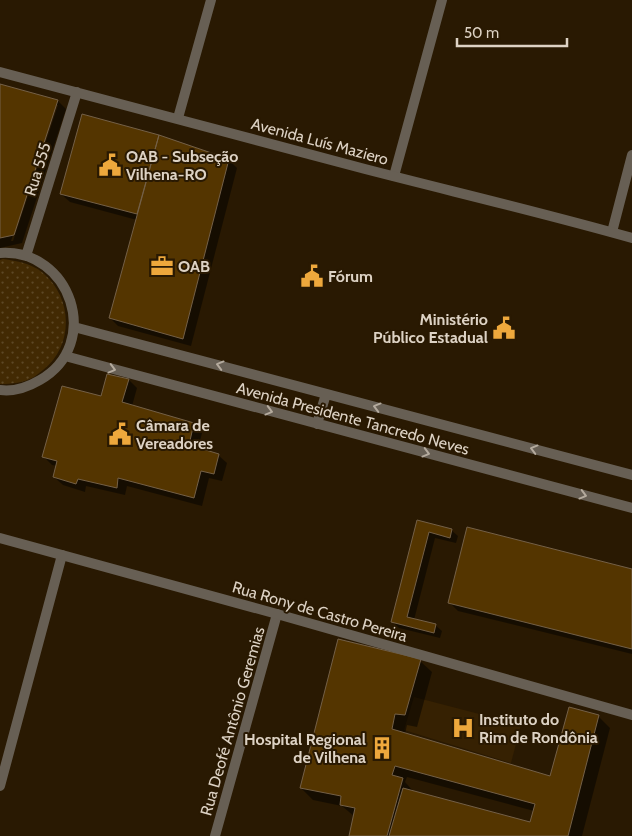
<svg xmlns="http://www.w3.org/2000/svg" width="632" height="836" viewBox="0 0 632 836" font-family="Cabin,sans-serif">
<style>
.built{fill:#362102}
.park{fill:url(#park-dots)}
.shadow{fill:#0007;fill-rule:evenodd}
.building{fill:#543500;stroke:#746047}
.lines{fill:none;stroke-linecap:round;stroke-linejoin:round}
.minor{stroke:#675f54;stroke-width:10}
.tertiary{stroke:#675f54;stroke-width:10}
.oneway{stroke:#b4aa9d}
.labels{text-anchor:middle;stroke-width:4;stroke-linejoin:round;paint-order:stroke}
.street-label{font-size:16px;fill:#ddd2c4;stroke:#291902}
.poi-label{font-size:16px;font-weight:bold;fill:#ddd2c4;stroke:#291902;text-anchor:start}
</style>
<defs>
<pattern id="park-dots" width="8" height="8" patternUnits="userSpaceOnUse" patternTransform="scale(1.25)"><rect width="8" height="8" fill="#422a03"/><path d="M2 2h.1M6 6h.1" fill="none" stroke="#5d4826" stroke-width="1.8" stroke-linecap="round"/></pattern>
</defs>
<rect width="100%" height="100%" fill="#291902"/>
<!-- built -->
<path class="built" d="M414 697 521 725 511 763 404 730Z"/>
<!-- park -->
<path class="park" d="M3 259C17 261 31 263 43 273 73 298 74 346 43 370 40 372 37 375 34 377 23 383 12 384 0 384V260Z"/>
<!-- shadow -->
<path class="shadow" d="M0 86 58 101 66 109 22 243 0 248ZM56 105H58L13 241H11Z
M82 116 159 137 229 160 237 168 191 346 118 326 110 318 137 220 70 202 61 194Z
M108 375 129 380 137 388 132 406 194 424 202 433 198 449 218 455 227 463 222 481 209 478 202 506 127 486 125 495 86 486 85 492 63 485 54 477 57 466 52 465 44 457 102 397Z
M418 521 451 530 458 536 456 543 435 538 414 620 435 625 442 631 440 638 399 628 393 622Z
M632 570V654L458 611 449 602Z
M420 661 432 672 417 727 407 725 405 734 551 777 598 716 610 728 582 836H350L355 817 342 806 313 800 301 788ZM407 777 534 811 531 823 414 792 405 782Z"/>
<!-- building -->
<path class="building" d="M0 84 58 100 14 235 0 238Z
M82 114 159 135 137 214 60 194Z
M159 135 229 159 183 339 109 318Z
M107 374 129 379 122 402 194 423 189 445 219 454 214 474 201 471 194 498 118 478 117 488 78 479 76 484 53 477 57 461 42 457 62 386 101 396Z
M417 520 452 529 450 538 429 532 407 617 436 624 434 633 391 622Z
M467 527 632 569V649L448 603Z
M338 639 421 659 405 715 395 714 392 729 550 776 569 707 599 715 568 836H389L403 788 530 822 535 804 395 766 392 775 403 778 387 836H349L355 808 340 805 341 796 300 788Z"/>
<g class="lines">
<!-- minor -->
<path class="minor" d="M178 118 211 0
M394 176 442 0
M612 232 632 155
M0 786 62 555
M215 836 277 614"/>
<!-- tertiary -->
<path class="tertiary" d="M0 72C122 104 243 137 365 169 454 192 544 213 632 238
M0 253C71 248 103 344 40 380 28 387 14 392 0 390
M26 256 77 92
M74 327 632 475
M65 356 632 508
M317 424 326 394
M0 538 277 614 632 715"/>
</g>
<!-- one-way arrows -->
<defs><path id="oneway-chevron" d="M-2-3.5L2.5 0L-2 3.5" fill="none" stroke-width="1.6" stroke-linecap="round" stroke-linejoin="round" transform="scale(1.25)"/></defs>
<g class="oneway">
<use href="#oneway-chevron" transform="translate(220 365) rotate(-165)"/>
<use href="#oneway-chevron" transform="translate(112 369) rotate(15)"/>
<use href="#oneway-chevron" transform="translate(377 407) rotate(-165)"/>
<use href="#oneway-chevron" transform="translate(269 411) rotate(15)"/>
<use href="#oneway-chevron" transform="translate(534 449) rotate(-165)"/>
<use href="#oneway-chevron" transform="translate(426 453) rotate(15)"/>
<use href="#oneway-chevron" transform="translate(583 495) rotate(15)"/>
</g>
<!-- icons -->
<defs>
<symbol id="civic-bare" viewBox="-9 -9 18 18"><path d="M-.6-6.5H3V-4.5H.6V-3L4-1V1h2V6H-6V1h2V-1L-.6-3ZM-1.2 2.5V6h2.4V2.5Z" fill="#eea83c" stroke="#291902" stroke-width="2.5" paint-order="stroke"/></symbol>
<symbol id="office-bare" viewBox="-9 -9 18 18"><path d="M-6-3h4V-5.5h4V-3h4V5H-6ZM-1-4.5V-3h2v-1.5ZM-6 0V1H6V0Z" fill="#eea83c" stroke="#291902" stroke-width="2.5" paint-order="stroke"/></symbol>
<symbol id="hospital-bare" viewBox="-9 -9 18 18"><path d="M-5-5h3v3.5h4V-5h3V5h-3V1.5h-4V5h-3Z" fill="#eea83c" stroke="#291902" stroke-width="2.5" paint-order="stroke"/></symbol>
<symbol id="building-bare" viewBox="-9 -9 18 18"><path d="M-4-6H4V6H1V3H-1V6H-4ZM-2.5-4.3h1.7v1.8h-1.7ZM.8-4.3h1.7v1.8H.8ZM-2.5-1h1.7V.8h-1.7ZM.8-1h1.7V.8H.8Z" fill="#eea83c" stroke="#291902" stroke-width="2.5" paint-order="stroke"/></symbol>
</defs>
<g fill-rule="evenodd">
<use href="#civic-bare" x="94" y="149" width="32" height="32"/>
<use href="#office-bare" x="146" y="250" width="32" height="32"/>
<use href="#civic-bare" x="296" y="260" width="32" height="32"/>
<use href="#civic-bare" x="488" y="312" width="32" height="32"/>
<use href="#civic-bare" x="104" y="418" width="32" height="32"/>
<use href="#hospital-bare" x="447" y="712" width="32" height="32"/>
<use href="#building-bare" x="366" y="732" width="32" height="32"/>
</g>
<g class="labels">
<!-- street labels -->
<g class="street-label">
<text transform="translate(320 141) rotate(15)" y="6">Avenida Luís Maziero</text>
<text transform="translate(37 169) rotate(-73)" y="6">Rua 555</text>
<text transform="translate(353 418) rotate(15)" y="6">Avenida Presidente Tancredo Neves</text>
<text transform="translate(320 611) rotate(16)" y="6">Rua Rony de Castro Pereira</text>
<text transform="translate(232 721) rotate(-74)" y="6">Rua Deofé Antônio Geremias</text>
</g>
<!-- poi labels -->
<g class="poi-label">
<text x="126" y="162">OAB - Subseção<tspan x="126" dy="18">Vilhena-RO</tspan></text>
<text x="178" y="272">OAB</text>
<text x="328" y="282">Fórum</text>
<text x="488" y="325" text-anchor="end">Ministério<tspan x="488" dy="18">Público Estadual</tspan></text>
<text x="136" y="431">Câmara de<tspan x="136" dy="18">Vereadores</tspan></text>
<text x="479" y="725">Instituto do<tspan x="479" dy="18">Rim de Rondônia</tspan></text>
<text x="366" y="745" text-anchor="end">Hospital Regional<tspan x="366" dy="18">de Vilhena</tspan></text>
</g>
</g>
<!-- scale -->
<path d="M457 38v8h110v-8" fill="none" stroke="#ddd2c4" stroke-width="2.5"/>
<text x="464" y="38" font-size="15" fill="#ddd2c4" stroke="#291902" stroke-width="4" paint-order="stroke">50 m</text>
</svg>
